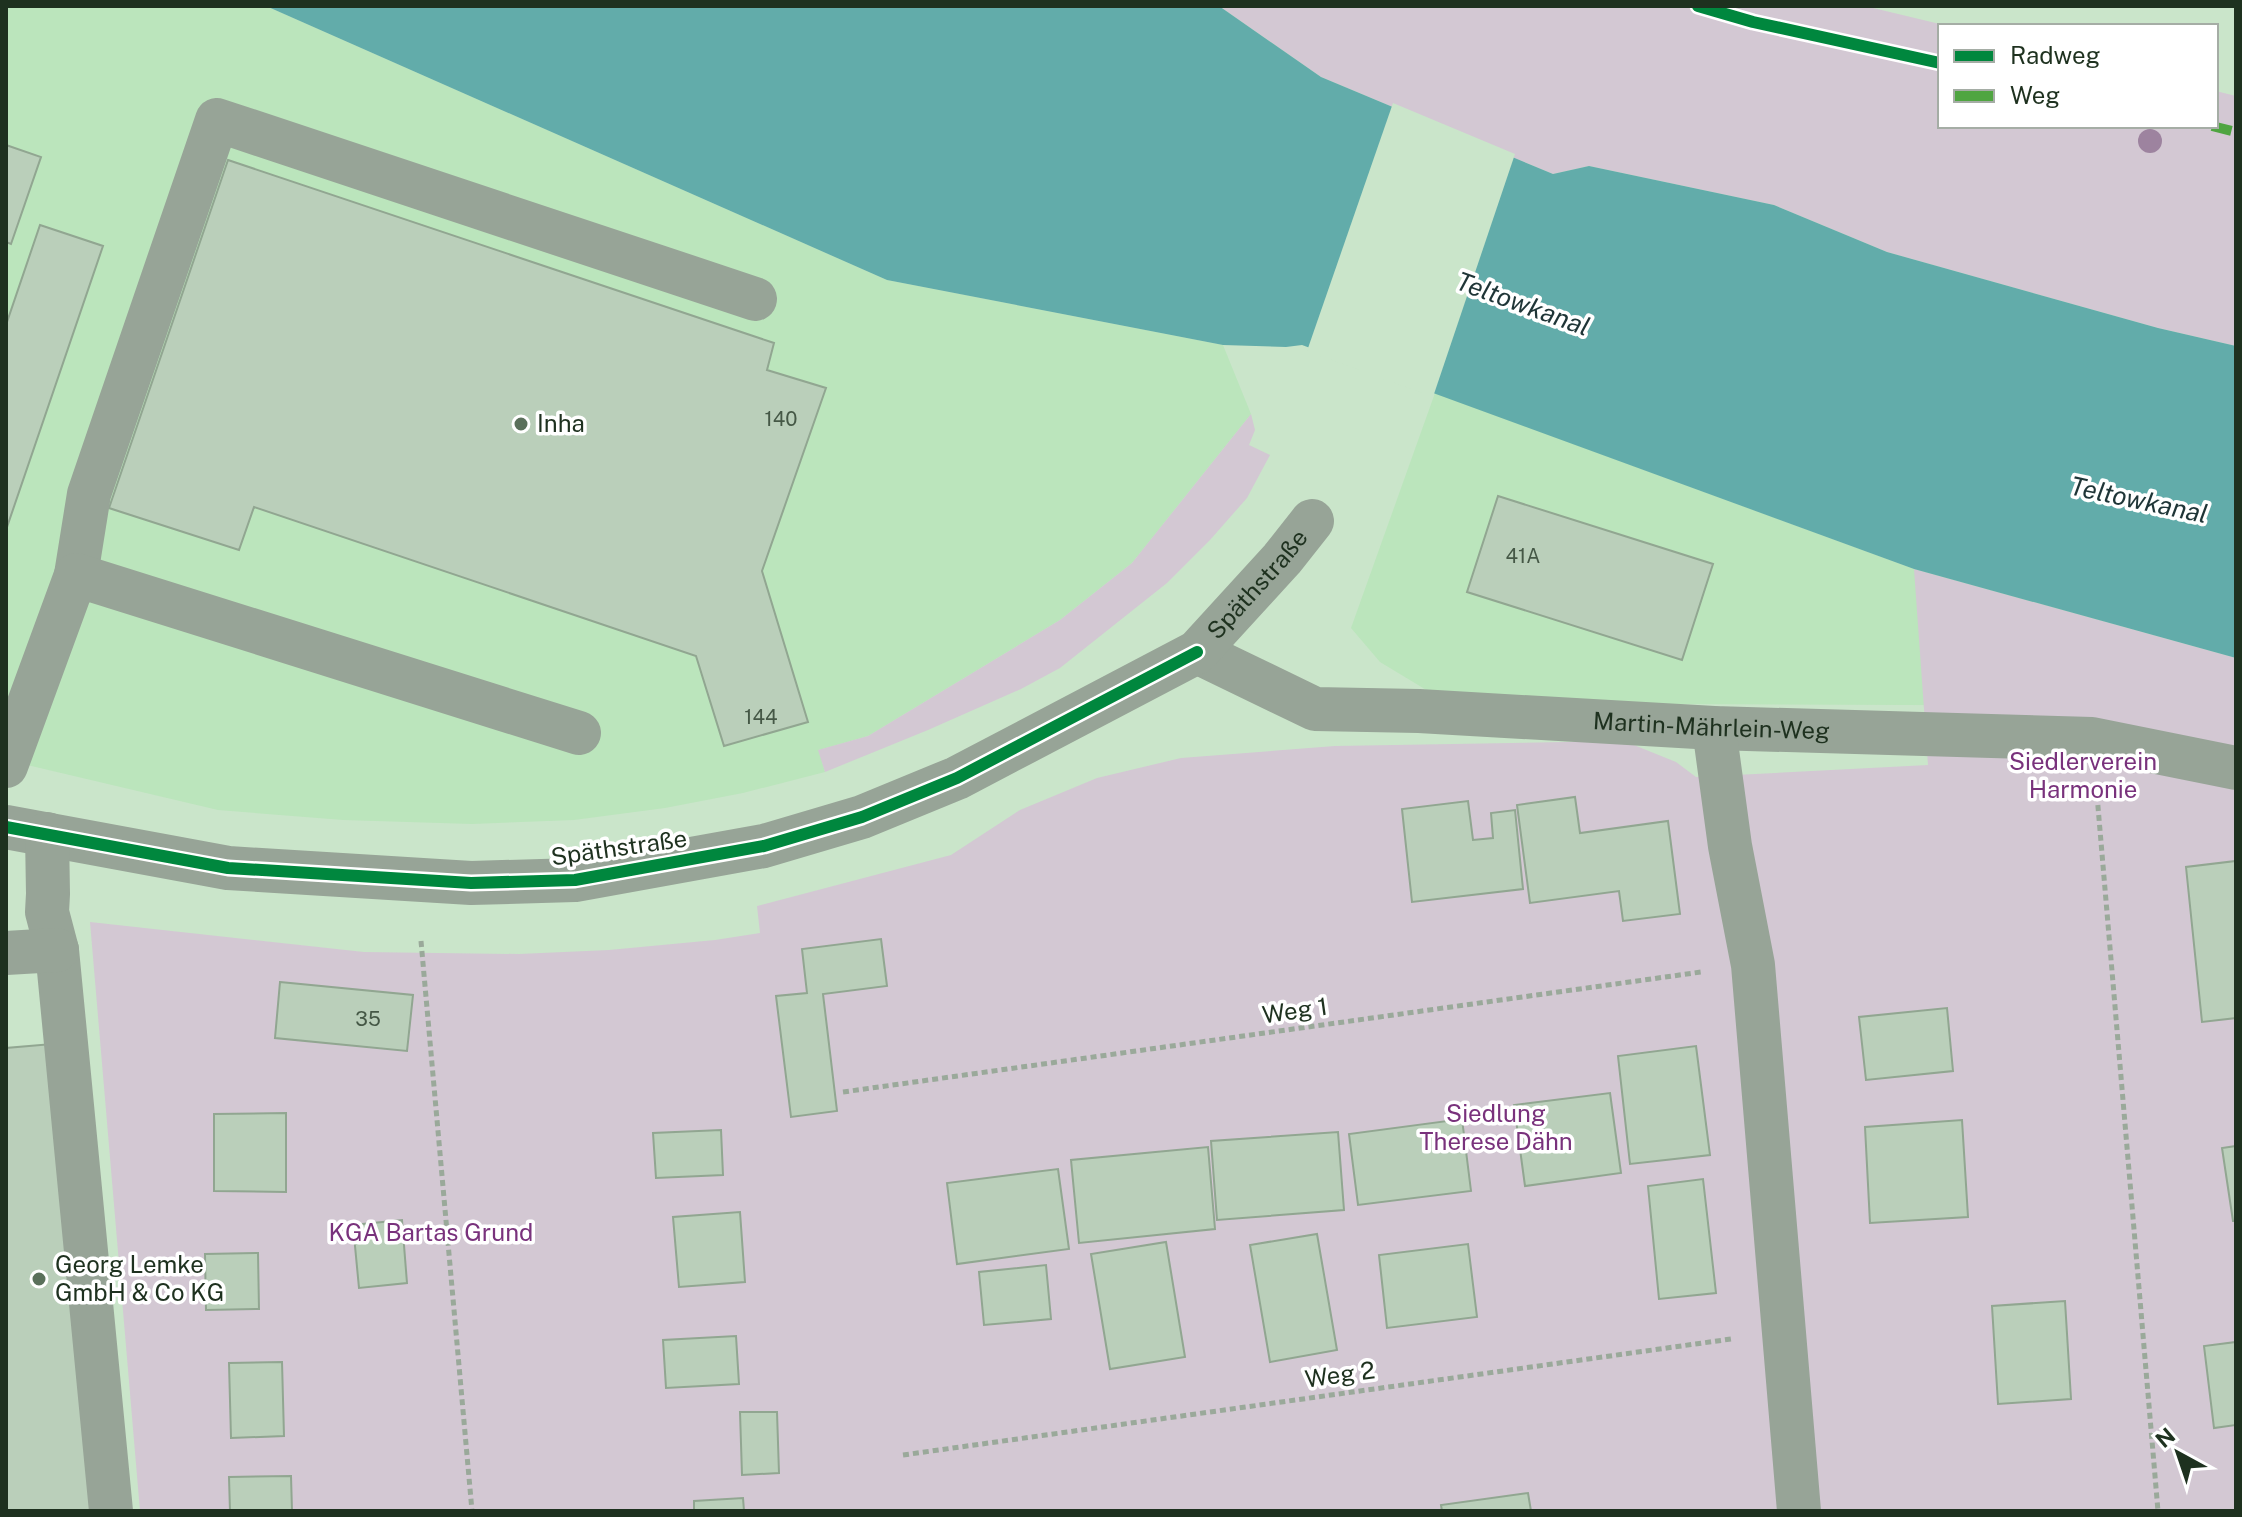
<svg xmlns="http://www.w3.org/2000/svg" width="2242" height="1517" viewBox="0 0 2242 1517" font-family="'Public Sans',sans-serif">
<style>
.built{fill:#bbe5bc}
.green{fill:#d3c8d3}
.water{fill:#62acaa}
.pier{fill:#cae5ca}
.building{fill:#bacfba;stroke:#91a691;stroke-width:2}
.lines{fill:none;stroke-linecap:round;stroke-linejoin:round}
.path{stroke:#9aa99a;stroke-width:5;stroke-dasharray:6 4;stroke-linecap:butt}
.minor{stroke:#97a497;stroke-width:44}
.quiet{stroke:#4fa541;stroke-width:10;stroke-dasharray:20 10;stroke-linecap:butt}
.cycleway-casing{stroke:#fff;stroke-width:17}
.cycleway{stroke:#00873e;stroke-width:12}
.tree{fill:#9d839f}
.poi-dot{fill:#5a705b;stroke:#fff;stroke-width:3}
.labels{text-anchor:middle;stroke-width:7;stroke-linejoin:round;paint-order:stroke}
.number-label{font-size:20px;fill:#455846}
.poi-label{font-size:24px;fill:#1e311f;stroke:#fff;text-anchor:start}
.street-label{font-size:24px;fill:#1e311f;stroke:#fff}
.park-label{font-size:24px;fill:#79327c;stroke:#fff}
.water-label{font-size:26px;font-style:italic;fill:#1f3537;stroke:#fff}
</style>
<rect width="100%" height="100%" fill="#cae5ca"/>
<!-- built -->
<path class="built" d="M6 6H266L887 280 1223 345 1251 414 1132 563 1060 620 868 736 819 750 825 772 743 793 665 808 574 820 472 824 343 820 218 810 6 760Z
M1435 393 1914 569 2106 622 2122 706 1485 703 1428 691 1380 662 1351 628Z"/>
<!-- green -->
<path class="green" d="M1219 6H1865L1948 26H1940V126H2216V91L2236 96V346L2158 328 1887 252 1774 205 1589 166 1553 174 1321 77Z
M1251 414 1255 430 1249 445 1270 455 1247 498 1210 540 1167 583 1060 668 1021 689 928 730 825 772 818 750 868 736 1060 620 1132 563Z
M1914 569 2236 658V1511H140L90 922 364 952 519 954 609 950 715 940 760 933 757 906 951 855 1020 810 1097 778 1181 758 1335 746 1624 741 1676 762 1696 777 1928 765Z"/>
<!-- water -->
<path class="water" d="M266 6H1219L1321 77 1553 174 1589 166 1774 205 1887 252 2158 328 2236 346V658L1914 569 1302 345 1286 347 1223 345 887 280Z"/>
<!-- pier -->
<path class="pier" d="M1393 103 1515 154 1433 397 1307 351Z"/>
<!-- building -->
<path class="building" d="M6 145 41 157 11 244 6 242Z
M228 160 774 343 767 370 826 388 762 571 808 722 724 746 696 656 254 507 239 550 109 508Z
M40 225 103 246 6 530V325Z
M1498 496 1713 564 1682 660 1467 592Z
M1575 797 1580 833 1668 821 1680 914 1623 921 1619 891 1530 903 1517 805Z
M1468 801 1473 840 1493 838 1491 813 1515 810 1523 889 1412 902 1402 809Z
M2236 861V1018L2202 1022 2186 867Z
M881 939 887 986 823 994 837 1111 791 1117 776 996 807 993 802 949Z
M280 982 413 995 407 1051 275 1038Z
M1947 1008 1953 1071 1866 1080 1859 1017Z
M52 1044 93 1511H6V1048Z
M1696 1046 1710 1155 1630 1164 1618 1056Z
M1610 1093 1621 1173 1525 1186 1514 1105Z
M286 1113V1192L214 1191V1114Z
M1462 1119 1471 1191 1358 1205 1349 1134Z
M1962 1120 1968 1217 1870 1223 1865 1127Z
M721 1130 723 1175 656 1178 653 1133Z
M1338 1132 1344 1210 1217 1220 1211 1141Z
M2236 1146V1221H2233L2222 1148Z
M1208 1147 1215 1229 1079 1243 1071 1160Z
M1058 1169 1069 1249 957 1264 947 1183Z
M1703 1179 1716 1293 1659 1299 1648 1186Z
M740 1212 745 1282 679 1287 673 1217Z
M402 1220 407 1283 359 1288 353 1225Z
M1317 1234 1337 1350 1270 1362 1250 1245Z
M1166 1242 1185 1357 1110 1369 1091 1254Z
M1468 1244 1477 1317 1387 1328 1379 1255Z
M258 1253 259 1309 206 1310 205 1254Z
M1046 1265 1051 1319 984 1325 979 1272Z
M2065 1301 2071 1399 1998 1404 1992 1306Z
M736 1336 739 1384 666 1388 663 1340Z
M2236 1342V1425L2214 1428 2204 1346Z
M282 1362 284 1436 231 1438 229 1363Z
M740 1412H777L779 1473 742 1475Z
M291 1476 292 1511H230L229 1477Z
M1528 1493 1531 1511H1442L1441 1505Z
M743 1498 744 1511H694V1501Z"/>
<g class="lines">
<!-- path -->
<path class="path" d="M2097 795 2158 1511
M421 941 472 1511
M843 1092 1701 972
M903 1455 1731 1339"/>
<!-- minor -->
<g class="minor">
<path d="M76 575 89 494 217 120 755 299"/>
<path id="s1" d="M1197 652 1315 709 1419 711 1714 728 2092 739 2236 768"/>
<path d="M1714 728 1730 846 1753 965 1799 1511"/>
<path d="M6 766 76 575 579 733"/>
<path id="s2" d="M6 827 228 868 471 883 575 880 764 846 862 817 957 778 1197 652 1282 559 1312 521"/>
<path d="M47 834 48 894 47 912 57 950 111 1511"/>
<path d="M6 953 57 950"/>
</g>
<!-- quiet -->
<path class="quiet" d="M2212 126 2236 132"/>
<defs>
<path id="cycleway" d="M1698 6 1753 22 1940 63
M6 827 228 868 471 883 575 880 764 846 862 817 957 778 1197 652"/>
</defs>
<!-- cycleway casing -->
<use href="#cycleway" class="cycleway-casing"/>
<!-- cycleway -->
<use href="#cycleway" class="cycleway"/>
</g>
<!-- trees -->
<circle class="tree" cx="2150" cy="141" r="12"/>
<!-- markers -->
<g class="poi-dot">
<circle cx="521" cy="424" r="8"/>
<circle cx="39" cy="1279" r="8"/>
</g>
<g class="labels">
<!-- number labels -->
<g class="number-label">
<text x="781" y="426">140</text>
<text x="1523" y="563">41A</text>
<text x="761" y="724">144</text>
<text x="368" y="1026">35</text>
</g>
<!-- poi labels -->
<g class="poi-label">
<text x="537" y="432">Inha</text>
<text x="55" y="1273">Georg Lemke<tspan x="55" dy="28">GmbH &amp; Co KG</tspan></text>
</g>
<!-- street labels -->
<g class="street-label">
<text dy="8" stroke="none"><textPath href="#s2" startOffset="1332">Späthstraße</textPath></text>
<text dy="8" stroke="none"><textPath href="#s1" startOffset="528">Martin-Mährlein-Weg</textPath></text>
<text transform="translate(619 848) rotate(-8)" y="8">Späthstraße</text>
<text transform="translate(1295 1011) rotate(-8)" y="8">Weg 1</text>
<text transform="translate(1340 1375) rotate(-8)" y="8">Weg 2</text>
</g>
<!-- park labels -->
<g class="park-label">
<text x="2083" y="770">Siedlerverein<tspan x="2083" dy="28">Harmonie</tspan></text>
<text x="1496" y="1122">Siedlung<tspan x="1496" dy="28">Therese Dähn</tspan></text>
<text x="431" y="1241">KGA Bartas Grund</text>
</g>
<!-- water labels -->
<g class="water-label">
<text transform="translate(1523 304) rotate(20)" y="9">Teltowkanal</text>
<text transform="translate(2139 500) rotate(12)" y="9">Teltowkanal</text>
</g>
</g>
<!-- border -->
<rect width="2242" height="1517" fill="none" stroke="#1e311f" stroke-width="16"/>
<!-- legend -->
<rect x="1938" y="24" width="280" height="104" fill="#ffffff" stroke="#a5ada5" stroke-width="2"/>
<rect x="1954" y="50" width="40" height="12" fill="#00873e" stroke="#a5ada5" stroke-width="2"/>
<text x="2010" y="64" font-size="24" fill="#1e311f">Radweg</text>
<rect x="1954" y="90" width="40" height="12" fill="#4fa541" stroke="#a5ada5" stroke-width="2"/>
<text x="2010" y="104" font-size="24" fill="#1e311f">Weg</text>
<!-- north arrow -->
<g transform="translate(2178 1453) rotate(320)" stroke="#ffffff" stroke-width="6" paint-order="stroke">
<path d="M0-6L14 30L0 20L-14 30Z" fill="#1e311f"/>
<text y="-12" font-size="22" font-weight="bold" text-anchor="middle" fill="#1e311f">N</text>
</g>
</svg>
